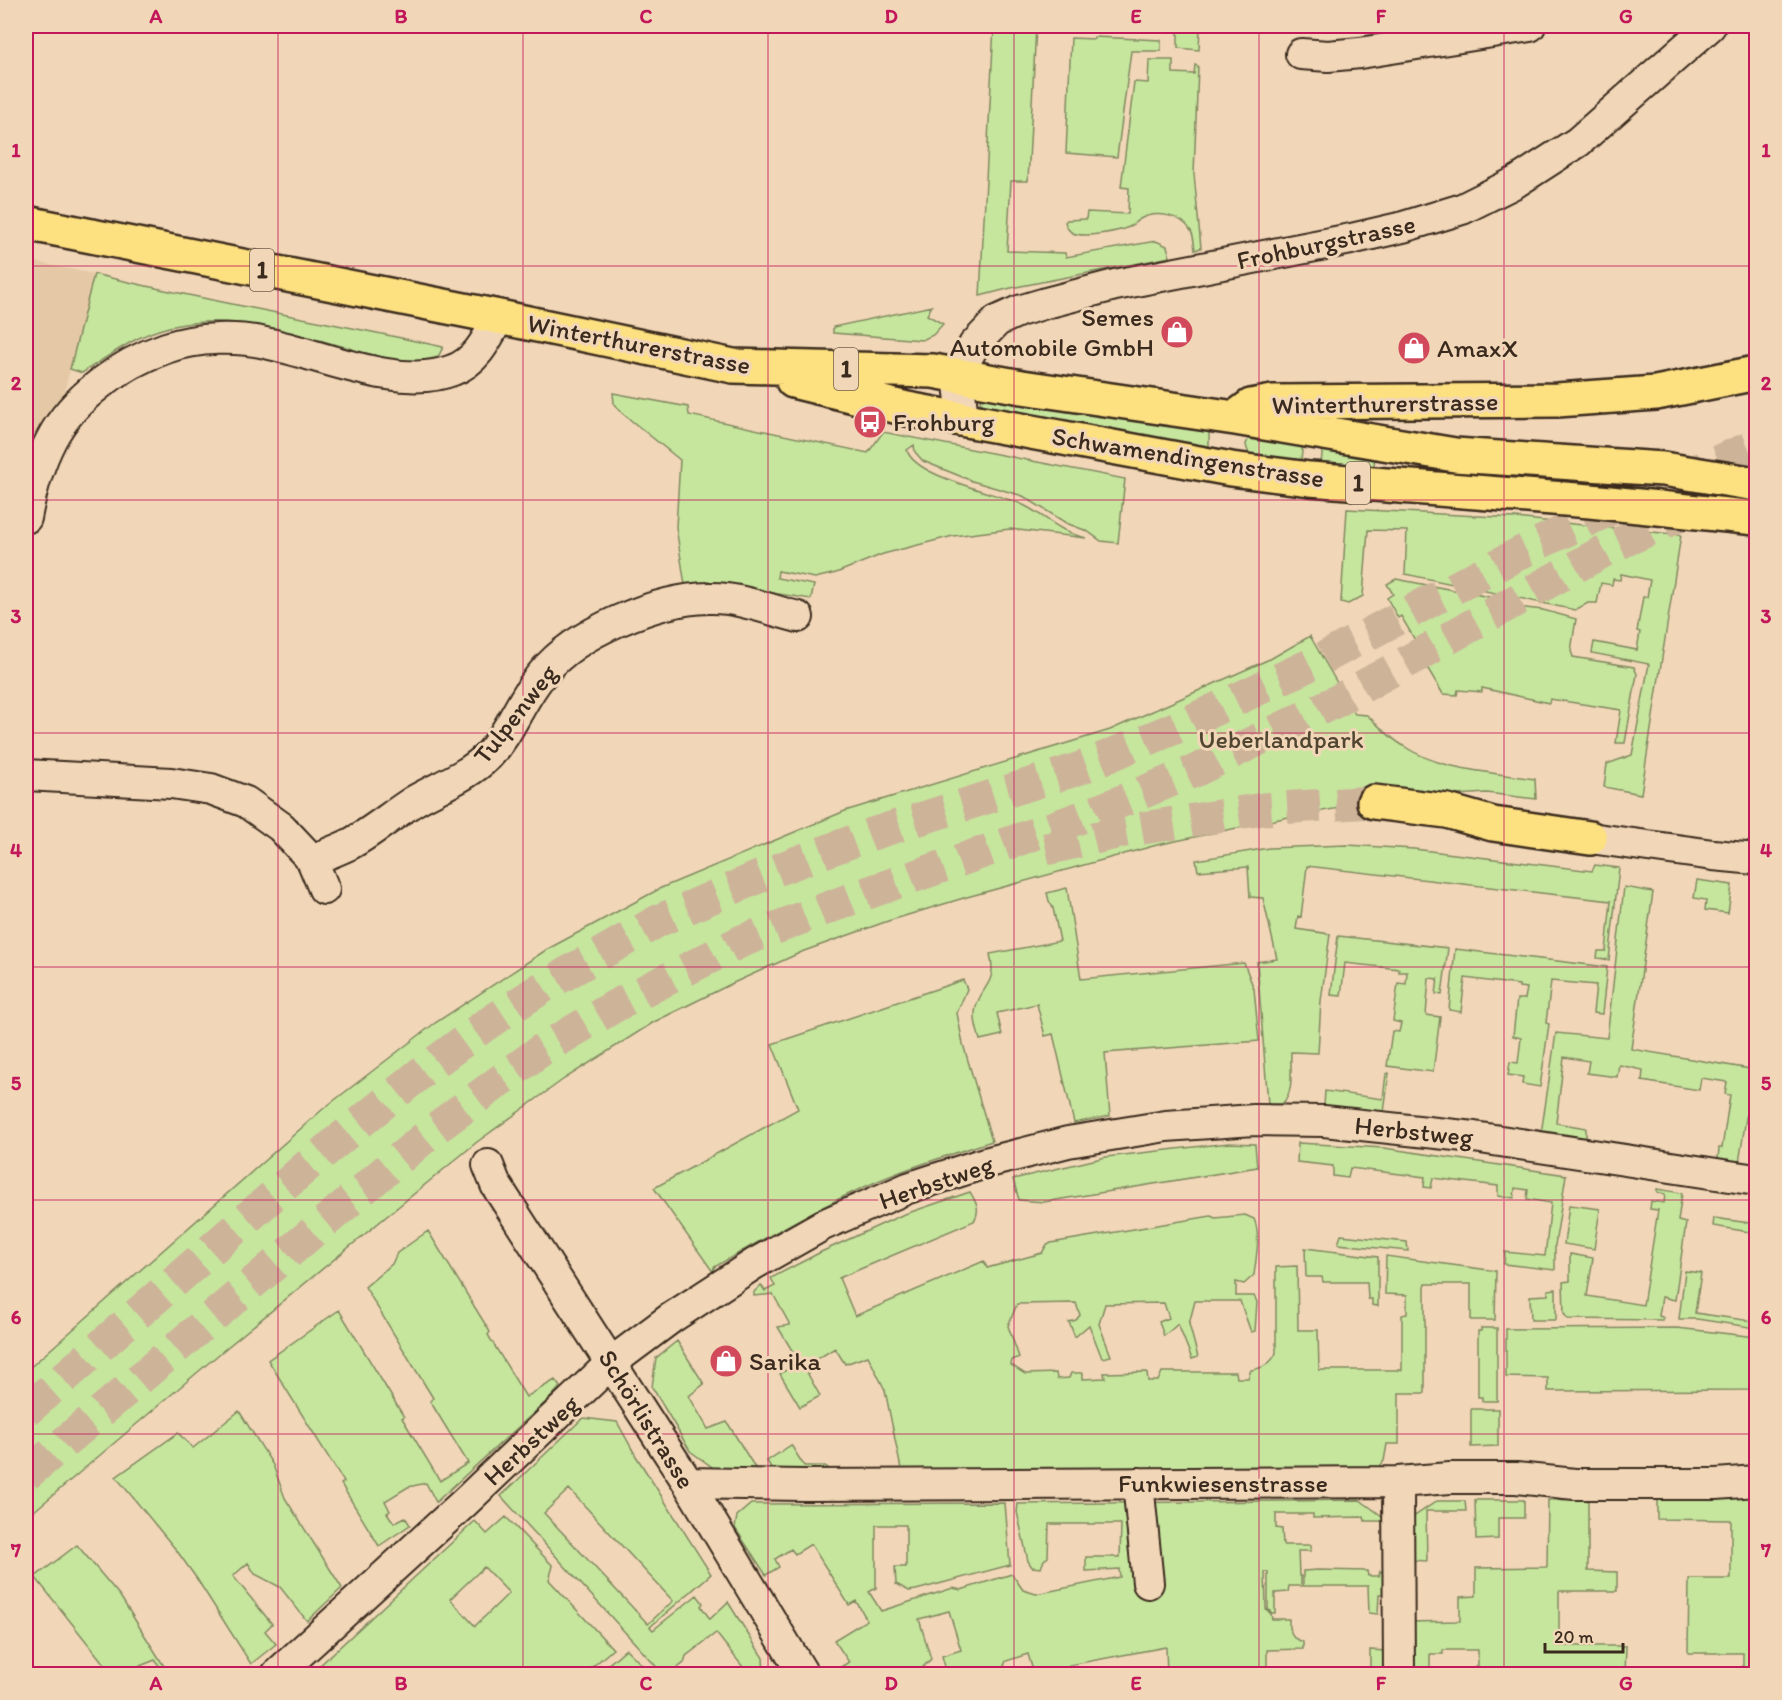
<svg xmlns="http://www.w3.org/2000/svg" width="1782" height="1700" viewBox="0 0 1782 1700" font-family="Itim,sans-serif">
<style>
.built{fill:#e5c9a6}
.green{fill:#c6e69e;stroke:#80885e;stroke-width:1.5;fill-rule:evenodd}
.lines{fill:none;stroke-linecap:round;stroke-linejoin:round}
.highway-tunnel{stroke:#cdb499;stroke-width:33;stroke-dasharray:33 16;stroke-linecap:butt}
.minor-casing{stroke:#3b2a1e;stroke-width:34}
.major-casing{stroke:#3b2a1e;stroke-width:38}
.highway-casing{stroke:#3b2a1e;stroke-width:38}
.minor{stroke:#f1d7b8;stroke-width:30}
.major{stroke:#fde080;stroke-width:33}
.highway{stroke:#fde080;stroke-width:33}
.grid{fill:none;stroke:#c2185b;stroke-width:1.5;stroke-opacity:0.55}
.labels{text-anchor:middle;stroke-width:6;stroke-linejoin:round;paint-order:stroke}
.shield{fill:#f1d7b8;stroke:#725e4c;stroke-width:1.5}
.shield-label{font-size:24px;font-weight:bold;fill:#3b2a1e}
.street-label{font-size:26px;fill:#3b2a1e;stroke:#f1d7b8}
.poi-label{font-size:26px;fill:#3b2a1e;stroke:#f1d7b8;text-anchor:start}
.park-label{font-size:26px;fill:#504631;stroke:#f1d7b8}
.neatline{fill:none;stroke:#c2185b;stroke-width:2}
.grid-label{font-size:20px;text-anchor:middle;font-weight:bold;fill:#c2185b}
</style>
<rect width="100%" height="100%" fill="#f1d7b8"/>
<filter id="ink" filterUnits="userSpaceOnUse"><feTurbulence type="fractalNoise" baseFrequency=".0167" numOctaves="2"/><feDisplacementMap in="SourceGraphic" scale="12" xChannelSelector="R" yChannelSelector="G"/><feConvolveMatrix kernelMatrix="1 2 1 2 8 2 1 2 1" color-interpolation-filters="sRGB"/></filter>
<g filter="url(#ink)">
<!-- built -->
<path class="built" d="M26 260 94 274 64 393 47 416 26 454Z"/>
<!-- green -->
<path class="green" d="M994 26H1036L1028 181H1011L1007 251 1065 253 1066 257 1156 241 1167 246 1170 257 1011 288 980 296Z
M1080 26H1200L1199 50 1178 48V30Z
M1094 37 1161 40V51H1131L1117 157 1066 153 1071 38 1094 39Z
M1149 60H1173V73L1194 74 1195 65 1198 66 1194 174 1201 248 1195 250C1194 244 1194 236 1191 231 1182 215 1156 210 1140 219 1136 221 1133 225 1129 227 1118 232 1083 238 1073 233 1068 231 1067 227 1065 222L1067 220 1086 219 1087 212 1128 214 1129 188 1121 187 1134 82 1148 83Z
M94 274C209 302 327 321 443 347L438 357C429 359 420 362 411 361 388 361 357 350 334 344 268 326 198 306 133 341 115 351 99 362 82 373L70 369Z
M932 306 927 315 943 324 933 335 922 340 833 333V327Z
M613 393 688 407 689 415 868 453 883 432 1125 479 1118 543 1101 541 1087 531 1066 523 1023 496 972 481 923 461 915 452 914 445 907 450C914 477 997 493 1021 504 1037 511 1049 522 1064 530 1070 534 1079 536 1086 538L1010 529 953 536 883 554 836 573 815 578 778 571 777 578 814 585 811 599 716 584 685 585 676 527 680 460 622 413 614 403Z
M981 395 1207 429 1209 433V450L989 410 980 402Z
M1255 436 1303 443 1300 469C1283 466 1248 467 1246 444L1249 438Z
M1323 447 1375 456 1373 475 1320 470Z
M1347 509 1515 518 1681 535 1641 794 1604 787 1607 764 1632 755 1649 664 1592 653 1594 642 1637 650 1640 632 1637 631 1643 597H1647L1650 580 1621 574 1620 580 1613 579 1612 585 1601 583 1597 603H1588L1575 610 1405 574 1407 531 1368 530 1363 596 1348 604 1341 602Z
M1396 579 1489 597 1490 610H1515L1516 607 1543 610 1576 619 1571 651 1573 657 1634 667 1637 674 1625 743H1616L1621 710 1550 699 1549 703 1482 688V692L1458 690 1457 695 1443 694 1422 659 1425 657 1401 616 1398 618 1387 598 1393 594 1387 584Z
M1310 636 1355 714 1367 715C1378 725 1389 737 1402 745 1440 771 1491 772 1535 779L1536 799 1487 793 1394 799 1298 815 1157 845 967 897 888 921 804 951 731 984 654 1022 564 1079 477 1142 225 1349 26 1518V1371L323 1109 435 1023 546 950 661 888 845 811 1110 730 1272 658Z
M1347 845 1414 849 1592 871 1595 865 1619 868 1609 960 1597 958 1598 951H1606L1611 901 1307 866 1301 917 1298 916 1296 929 1330 934 1321 1001 1318 1053 1291 1052C1290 1069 1295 1092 1282 1104H1268L1257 962 1277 959 1263 898 1250 897 1248 867 1198 871 1196 860 1269 848Z
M1697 880 1732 885 1728 913 1705 910 1706 900 1694 898Z
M1624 887 1653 892 1631 1049 1756 1070V1093L1750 1092 1739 1163 1718 1160 1719 1148H1722L1730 1095 1725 1094 1727 1082 1701 1078 1699 1090 1642 1081 1643 1070 1619 1065 1617 1077 1587 1073 1589 1061 1564 1057 1556 1123 1586 1128V1141L1541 1134 1556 1033 1607 1038Z
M1067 888 1081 979 1244 963 1254 989 1259 1041 1105 1053 1110 1116 1074 1123 1053 1034 1045 1036 1037 1004 997 1013 1002 1035 980 1040C977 1030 973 1018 976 1007 984 982 997 985 990 954L1060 941 1053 908 1049 901 1047 893Z
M1338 936 1448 948 1442 995 1436 994 1438 979 1429 978 1426 1015 1440 1017 1433 1072 1387 1066 1392 1031 1399 1032 1401 1023 1393 1021 1398 983 1406 984 1407 972H1399V969L1345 963 1341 996 1331 995Z
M1455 949 1607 967 1602 1014 1593 1013 1596 985 1551 981 1546 1023 1549 1024 1540 1087 1522 1084 1523 1077 1508 1075 1510 1062 1518 1063 1521 1038 1513 1036 1517 999H1525L1527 988 1519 987V985L1465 978 1461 1012 1449 1010Z
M963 980 967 989 957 1013 963 1044 992 1141C961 1151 930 1161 900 1172 835 1197 774 1233 714 1267L713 1272 654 1188 798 1109 772 1044Z
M1389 1073 1384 1112 1324 1106 1325 1091 1383 1099 1386 1074Z
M1229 1143 1255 1144 1257 1167 1044 1202 1019 1200 1013 1179 1106 1157Z
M1298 1143 1384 1148 1566 1175 1555 1245V1270L1504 1264 1505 1252 1545 1256 1551 1203 1527 1199 1528 1190 1515 1188 1514 1198 1498 1196V1186L1433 1178 1431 1188 1424 1187 1425 1177 1350 1168 1348 1178 1333 1176V1166L1297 1162Z
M1657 1189 1682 1193 1678 1221 1686 1223 1675 1300 1662 1297 1659 1316 1664 1318 1663 1320 1568 1319 1564 1314 1563 1282 1570 1281V1254L1593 1258 1587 1296 1643 1305 1658 1210 1650 1209 1651 1201 1664 1203 1665 1194 1657 1192Z
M970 1192C976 1202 981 1210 974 1221L839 1278 855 1316 984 1261 987 1268 1042 1253 1046 1246 1051 1243 1211 1216 1215 1218 1245 1215 1254 1219C1261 1235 1256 1258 1254 1275L1244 1284 1236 1282V1296H1254L1257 1302 1255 1331 1251 1332 1240 1301H1195L1189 1324 1198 1357 1192 1359 1178 1324 1164 1336 1159 1322 1169 1318 1164 1303 1105 1304 1099 1324 1111 1356 1102 1358 1089 1325 1075 1337 1069 1322 1076 1320 1080 1315 1076 1303 1017 1304 1008 1326 1019 1357 1012 1360 1011 1365 1025 1374 1056 1373 1057 1379 1069 1378 1071 1373H1083V1379L1105 1378 1104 1373 1147 1372 1148 1381H1158L1162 1372H1236L1237 1378H1248L1251 1370C1261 1369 1272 1363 1276 1353V1267L1297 1266 1298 1330H1318L1319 1370H1402V1315L1407 1314V1295L1385 1294 1386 1256 1496 1271 1495 1320H1471V1284H1425V1393H1399V1444H1387L1384 1461 1375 1473 902 1474 885 1390 868 1356 845 1364 835 1348 804 1367 820 1396 800 1407 780 1374 799 1362 778 1327 790 1325 773 1294 754 1296V1292L761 1285 765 1291 775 1286 771 1278 821 1252 902 1215Z
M1569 1205 1600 1209 1594 1249 1564 1244Z
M1714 1218 1756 1224V1233L1713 1226Z
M428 1231 490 1332 488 1335 526 1397 555 1380 560 1387 550 1398 436 1502 426 1483 408 1487 385 1501 390 1511 387 1513 394 1523 405 1517 410 1525 379 1546 341 1484 344 1482 268 1360 339 1310 404 1417 402 1418 440 1481 468 1463 430 1401 433 1398 365 1287 392 1264 397 1253Z
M1341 1235 1407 1242 1408 1251 1338 1244Z
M1305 1248 1378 1257V1306L1372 1305V1299H1368L1367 1282H1323L1322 1277H1306Z
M1685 1271 1701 1273 1695 1313 1751 1321 1756 1287V1328L1697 1319H1679Z
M1556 1289V1320H1531L1530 1296 1548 1295V1290Z
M1481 1328H1497V1401H1482V1397H1478V1331H1481Z
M1677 1328 1756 1337V1390L1548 1391V1378L1506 1377V1329Z
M677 1341 704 1384 689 1396 708 1429 727 1422 757 1471 715 1469 690 1451 652 1387 656 1358Z
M1471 1409H1498V1446L1471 1447Z
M239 1411 273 1465 285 1498 342 1588 307 1621 280 1587 255 1574 248 1563 233 1576 272 1624 265 1631 276 1644 251 1664 197 1579 177 1551 116 1477 178 1433 193 1448Z
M583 1418 617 1422 636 1456 711 1574 650 1627 653 1630 697 1595 703 1603 701 1606 710 1619 728 1602 763 1658 764 1674H744L747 1672 716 1633 686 1656 684 1663 672 1672 674 1674H663L501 1496ZM569 1489 673 1601 648 1624 544 1513Z
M791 1445 804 1466H825L828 1468V1472L775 1474 767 1461Z
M1756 1497V1674H1743V1653H1688L1689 1579H1731V1520L1657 1519V1498Z
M1588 1499V1571L1617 1572V1591H1559V1646H1626L1625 1674H1475V1666H1478V1650H1443V1654H1430V1674H1407L1408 1622 1460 1621V1597L1476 1596V1568L1547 1567 1548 1500Z
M1360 1500 1386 1519 1385 1521H1365L1364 1517 1313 1518V1514H1276V1528L1282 1529 1283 1545H1311V1551H1298L1299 1576H1301V1586H1289L1288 1592 1275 1593V1613H1272L1268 1609V1572H1265L1266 1609 1271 1614 1272 1619H1289V1628L1294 1638 1303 1642V1649L1267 1650V1674H1167L1166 1647 1069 1665V1674H1034L1028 1654 1006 1661 1000 1674H947L942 1656 961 1650 949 1611 919 1619 931 1659 919 1671 921 1674H829L849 1662 834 1640 867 1620 856 1601 849 1605 811 1544 795 1554 791 1549 775 1559 779 1567 766 1575 735 1528 737 1516 751 1504 1005 1503 1010 1565 916 1590 909 1591 896 1584 895 1567H906V1525H876V1588L869 1592 881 1611 953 1588 961 1590 1012 1574 1023 1590 1036 1594 1120 1577 1119 1569 1086 1571V1557H1120L1121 1524H1049L1048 1557 1044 1560 1041 1568 1032 1567 1028 1561 1017 1512 1018 1504Z
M1475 1500H1524V1518H1498V1539L1476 1540Z
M1437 1501H1465L1466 1511H1426L1427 1561 1408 1560 1409 1520Z
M506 1517 553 1566 549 1580 613 1649 584 1674H322L316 1669 475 1521 487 1534ZM484 1567 509 1593 475 1626 450 1599Z
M77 1545 120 1596 169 1674H165L155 1660 140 1666 142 1674H112L35 1577Z
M1318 1570 1367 1571 1368 1576H1379L1380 1571 1386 1574 1388 1594H1379L1378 1614 1369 1613 1368 1586H1303V1571Z
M626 1649 651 1674H597Z
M1370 1650 1387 1651V1674H1370Z"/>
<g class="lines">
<!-- highway-tunnel -->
<path class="highway-tunnel" d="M1046 849 1125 831 1263 809 1374 802
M26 1411 307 1166 422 1072 484 1026 548 984 658 921 763 875 872 834 1078 769 1182 725 1318 661 1535 545 1656 488 1756 445
M26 1475 431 1132 540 1051 615 1006 742 941 856 897 1088 815 1197 770 1337 701 1611 547 1703 505 1756 484"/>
<defs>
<path id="minor" d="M1301 54 1328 56 1360 53 1530 26
M963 419 958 375 974 345 997 321 1019 311 1046 303 1115 285 1351 239 1403 227 1462 209 1516 182 1578 142 1710 26
M26 518C31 491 38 465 51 440 73 397 122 363 166 348 198 337 237 336 270 344 322 355 401 391 453 370 477 361 487 339 499 317
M26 775 171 783 211 789 246 802 281 827 312 860 324 889
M1590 838 1713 855 1756 859
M312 860C324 855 338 850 350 844 372 832 392 815 414 801 438 787 468 776 488 756 511 732 521 698 543 673 576 632 657 599 709 598 738 597 770 610 798 617
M488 1165 496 1185 688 1483 803 1674
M1398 1482 1399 1674
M688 1483 804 1485 1398 1482 1450 1478H1516L1575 1484H1716L1756 1481
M1138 1483 1148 1583
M277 1674 464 1503 612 1362 671 1318 754 1264 823 1225 908 1188 985 1163 1068 1142 1166 1126 1254 1120 1324 1121 1474 1137 1756 1180"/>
<path id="major" d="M26 223 499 317 733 366 933 371 1022 387 1235 418 1455 455 1663 469 1756 484
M793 381 907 409 1231 469 1310 479 1590 501 1756 518
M1239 415 1251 406 1273 402 1557 400 1656 393 1756 373"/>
<path id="highway" d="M1374 802 1447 811 1493 824 1590 838"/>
</defs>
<!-- minor casing -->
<use href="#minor" class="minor-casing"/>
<!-- major casing -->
<use href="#major" class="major-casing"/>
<!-- highway casing -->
<use href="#highway" class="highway-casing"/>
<!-- minor -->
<use href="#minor" class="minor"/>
<!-- major -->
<use href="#major" class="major"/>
<!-- highway -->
<use href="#highway" class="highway"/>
</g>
</g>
<!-- grid -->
<path class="grid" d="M278 26V1674M523 26V1674M768 26V1674M1014 26V1674M1259 26V1674M1504 26V1674M26 266H1756M26 500H1756M26 733H1756M26 967H1756M26 1200H1756M26 1434H1756"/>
<!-- icons -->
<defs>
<symbol id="shop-disc" viewBox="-11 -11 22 22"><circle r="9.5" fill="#d1495b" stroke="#f1d7b8"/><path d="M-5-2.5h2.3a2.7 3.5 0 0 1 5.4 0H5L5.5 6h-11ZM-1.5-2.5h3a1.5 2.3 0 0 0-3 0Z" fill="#fff"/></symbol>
<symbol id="bus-disc" viewBox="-11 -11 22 22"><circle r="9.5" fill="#d1495b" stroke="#f1d7b8"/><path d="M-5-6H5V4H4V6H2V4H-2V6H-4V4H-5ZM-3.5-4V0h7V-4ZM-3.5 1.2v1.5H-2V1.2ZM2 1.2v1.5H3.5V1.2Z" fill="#fff"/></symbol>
</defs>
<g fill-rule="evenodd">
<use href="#shop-disc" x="1158" y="313" width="38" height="38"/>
<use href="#shop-disc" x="1395" y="329" width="38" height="38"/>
<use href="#bus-disc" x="851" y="403" width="38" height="38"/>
<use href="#shop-disc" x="707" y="1342" width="38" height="38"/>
</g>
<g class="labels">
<!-- shield labels -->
<g class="shield">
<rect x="250" y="249" width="24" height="42" rx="4.5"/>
<rect x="834" y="348" width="24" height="42" rx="4.5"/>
<rect x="1346" y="462" width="24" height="42" rx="4.5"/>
</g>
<g class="shield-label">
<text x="262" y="278">1</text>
<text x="846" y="377">1</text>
<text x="1358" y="491">1</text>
</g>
<!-- street labels -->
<g class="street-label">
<text transform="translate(1326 242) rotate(-12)" y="9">Frohburgstrasse</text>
<text transform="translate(639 344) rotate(11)" y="9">Winterthurerstrasse</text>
<text transform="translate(1385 403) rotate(-1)" y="9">Winterthurerstrasse</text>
<text transform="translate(1188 457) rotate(9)" y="9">Schwamendingenstrasse</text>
<text transform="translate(515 714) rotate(-52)" y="9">Tulpenweg</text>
<text transform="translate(1414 1131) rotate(6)" y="9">Herbstweg</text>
<text transform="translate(936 1182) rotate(-19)" y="9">Herbstweg</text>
<text transform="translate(647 1419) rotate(58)" y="9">Schörlistrasse</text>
<text transform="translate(531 1440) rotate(-43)" y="9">Herbstweg</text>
<text x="1223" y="1492">Funkwiesenstrasse</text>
</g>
<!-- poi labels -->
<g class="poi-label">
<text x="1154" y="326" text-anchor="end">Semes<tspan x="1154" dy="30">Automobile GmbH</tspan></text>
<text x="1437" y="357">AmaxX</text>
<text x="893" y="431">Frohburg</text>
<text x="749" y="1370">Sarika</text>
</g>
<!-- park labels -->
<g class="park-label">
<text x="1281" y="748">Ueberlandpark</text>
</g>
</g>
<!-- margin -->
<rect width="1782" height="1700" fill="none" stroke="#f1d7b8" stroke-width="66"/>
<!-- scale -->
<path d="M1545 1643v9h78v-9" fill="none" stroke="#3b2a1e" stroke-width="3"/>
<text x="1554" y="1643" font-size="18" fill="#3b2a1e" stroke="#f1d7b8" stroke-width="4.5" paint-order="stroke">20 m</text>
<rect x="33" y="33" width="1716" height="1634" class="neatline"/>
<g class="grid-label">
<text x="156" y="23">A</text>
<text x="401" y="23">B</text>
<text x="646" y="23">C</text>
<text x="891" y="23">D</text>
<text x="1136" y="23">E</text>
<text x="1381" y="23">F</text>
<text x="1626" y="23">G</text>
<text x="16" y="157">1</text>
<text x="1766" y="157">1</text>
<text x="16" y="390">2</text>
<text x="1766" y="390">2</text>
<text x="16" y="623">3</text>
<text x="1766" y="623">3</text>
<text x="16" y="857">4</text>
<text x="1766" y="857">4</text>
<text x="16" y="1090">5</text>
<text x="1766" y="1090">5</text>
<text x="16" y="1324">6</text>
<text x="1766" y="1324">6</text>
<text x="16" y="1557">7</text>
<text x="1766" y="1557">7</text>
<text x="156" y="1690">A</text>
<text x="401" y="1690">B</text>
<text x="646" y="1690">C</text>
<text x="891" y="1690">D</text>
<text x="1136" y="1690">E</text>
<text x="1381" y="1690">F</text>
<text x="1626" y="1690">G</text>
</g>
</svg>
